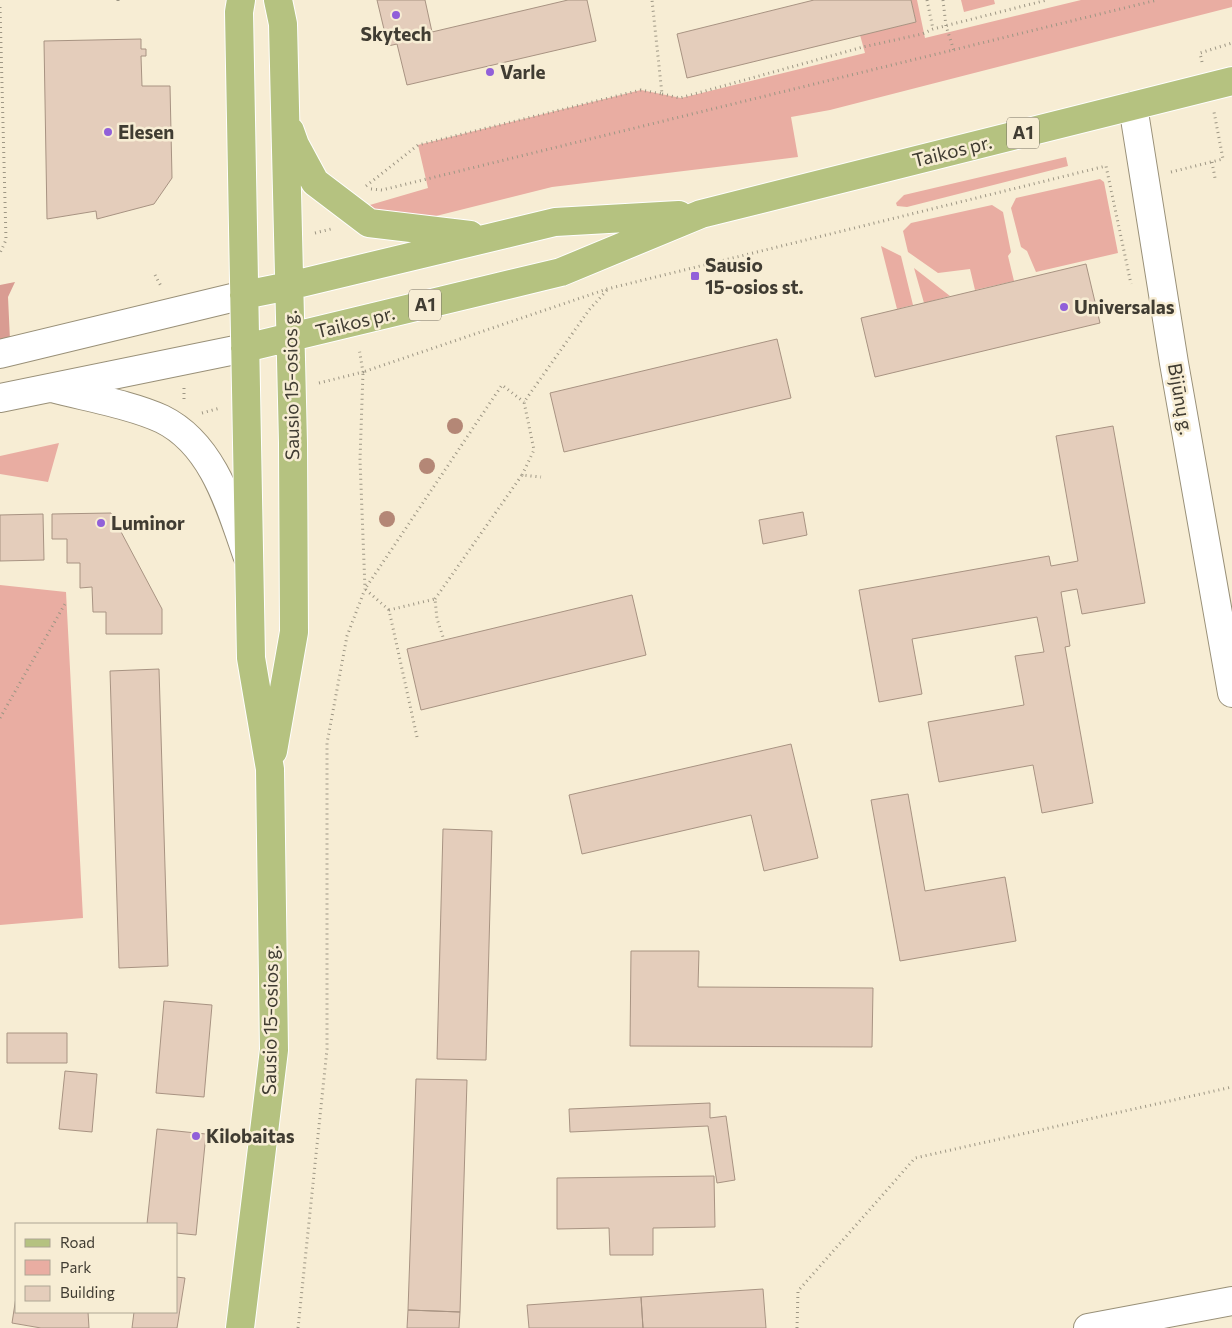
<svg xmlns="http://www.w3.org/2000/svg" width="1232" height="1328" viewBox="0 0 1232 1328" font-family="Commissioner,sans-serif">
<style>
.green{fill:#e9ada2}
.forest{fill:#d99c92}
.building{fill:#e4cdbb;stroke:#a89382}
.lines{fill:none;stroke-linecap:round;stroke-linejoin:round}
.minor-casing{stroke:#999078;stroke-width:30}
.tertiary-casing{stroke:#999078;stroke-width:30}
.primary-casing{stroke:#fff;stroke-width:30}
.path{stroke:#9d9684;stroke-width:3;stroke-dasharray:1 4;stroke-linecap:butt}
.minor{stroke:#fff;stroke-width:28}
.tertiary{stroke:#fff;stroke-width:28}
.primary{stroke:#b5c280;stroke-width:28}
.tree{fill:#b48776}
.poi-dot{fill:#9160d9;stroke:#f7edd4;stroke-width:2}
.labels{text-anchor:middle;stroke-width:5;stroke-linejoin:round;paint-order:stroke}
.shield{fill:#f7edd4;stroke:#777163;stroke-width:1}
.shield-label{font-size:18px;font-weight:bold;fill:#403c32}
.poi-label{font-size:19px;font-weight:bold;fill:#403c32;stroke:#f7edd4;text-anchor:start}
.street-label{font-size:19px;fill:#403c32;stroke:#f7edd4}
</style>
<rect width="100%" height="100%" fill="#f7edd4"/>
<!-- green -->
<path class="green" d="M911 0H917L925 38 1081 0H1232V7L830 110 791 117 798 157 552 187 424 219 389 216 363 207 428 188 418 145 641 90 681 98 865 53 860 35 916 22Z
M961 0H994L995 4 964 12Z
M1066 157 1068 166 907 207 897 206 896 203 904 195Z
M1100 179 1104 182 1118 253 1036 272 1027 251 1021 247 1011 208 1016 198Z
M992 205 1003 212 1011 252 1008 256 1014 281 975 290 970 269 938 273 908 252 903 231 911 223Z
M881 246 901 256 913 305 897 309Z
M914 268 950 296 924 303Z
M59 443 48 482 0 474V456Z
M0 585 66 592 83 918 0 925Z"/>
<!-- forest -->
<path class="forest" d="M15 282 8 297 10 340 0 343V285Z"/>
<!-- building -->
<path class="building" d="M377 0H425L432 32 568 0H587L596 41 407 85 397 44 388 46Z
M814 0H911L916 22 687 78 677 34Z
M141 39V49H146V56H141L142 86H170L172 178 154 204 97 219 96 211 47 219 44 41Z
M1086 264 1100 323 875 377 861 318Z
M777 339 791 398 564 452 550 393Z
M1113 426 1145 603 1082 614 1077 589 1061 592 1070 646 1065 647 1093 803 1042 813 1033 765 939 782 928 722 1024 705 1015 656 1044 652 1037 617 912 639 922 694 879 702 859 590 1049 556 1051 566 1078 561 1056 436Z
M803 512 807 535 763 544 759 520Z
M111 513 162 609V634H106V612H93L92 587 80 588V563H67V539H52V514Z
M43 514 44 560 0 561V515Z
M632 595 646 655 421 710 407 649Z
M159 669 168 966 119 968 110 671Z
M791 744 818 858 764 871 751 815 582 854 569 795Z
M908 794 925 891 1005 877 1016 941 900 961 871 800Z
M443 829 492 831 486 1060 437 1059Z
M631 951H699L698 987 873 988 872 1047 630 1046Z
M164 1001 212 1005 204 1097 156 1093Z
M7 1033H67V1063H7Z
M65 1071 97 1074 92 1132 59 1129Z
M416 1079 467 1080 460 1312 408 1310Z
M710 1103V1118L726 1116 735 1180 717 1183 708 1126 570 1132 569 1109Z
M157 1129 206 1134 196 1235 176 1233V1224H147Z
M714 1176 715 1227 653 1228V1255H610L609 1228 557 1229V1178Z
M176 1277 185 1278 177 1328H132L134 1312H176Z
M763 1289 766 1328H643L641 1297Z
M16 1297V1312H88L89 1328H41L12 1323Z
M641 1297 643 1328H529L527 1305Z
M408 1310 460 1312 459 1328H407Z"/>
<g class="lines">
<defs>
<path id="minor" d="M1133 106 1174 363 1232 693
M1088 1328 1232 1301"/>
<path id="tertiary" d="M0 354 244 295
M52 388C86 397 132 405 162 419 213 444 230 506 247 555
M0 398 245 348"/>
<path id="primary" d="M290 131 295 145 315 182 369 223 470 235
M244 295 289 286 555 222 679 215
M245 348 561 272 701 214 1232 81
M273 751 294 632 293 443 283 24 278 0
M240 1328 274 1050 270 769 251 658 239 12 241 0"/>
</defs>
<!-- minor casing -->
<use href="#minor" class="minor-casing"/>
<!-- tertiary casing -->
<use href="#tertiary" class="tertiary-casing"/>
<!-- primary casing -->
<use href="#primary" class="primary-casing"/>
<!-- path -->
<path class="path" d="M118 0V3
M927 0 933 29
M943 0 946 26 954 51
M0 7 6 240 0 253
M1202 62 1200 53 1232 43
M662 94 680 98 863 47 922 34 933 29 1047 0
M1212 162 1215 178
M1171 172 1223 159 1214 112
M366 186 418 145 641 90 662 94 652 0
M371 189 382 190 1157 0
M315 233 331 229
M155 275 162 288
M319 383 363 372 359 348
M184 388V402
M202 413 220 408
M522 475 534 450 524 402 589 310 607 290
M435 599 522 475 541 477
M389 610 365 589 502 385 524 402
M0 718 66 602
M417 737 389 610 435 599 437 619 444 640
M298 1328 327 1049V743L347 636 365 589 360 460 363 372 607 289 1106 166 1131 284
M797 1328 798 1291 915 1158 1232 1087"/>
<!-- minor -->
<use href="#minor" class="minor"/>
<!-- tertiary -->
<use href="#tertiary" class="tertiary"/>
<!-- primary -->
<use href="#primary" class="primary"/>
</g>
<!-- trees -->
<g class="tree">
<circle cx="455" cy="426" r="8"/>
<circle cx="427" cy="466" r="8"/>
<circle cx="387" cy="519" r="8"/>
</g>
<!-- markers -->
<g class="poi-dot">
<circle cx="396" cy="15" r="5"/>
<circle cx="490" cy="72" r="5"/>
<circle cx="108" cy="132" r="5"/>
<rect x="690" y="271" width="10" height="10" rx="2.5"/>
<circle cx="1064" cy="307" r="5"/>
<circle cx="101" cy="523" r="5"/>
<circle cx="196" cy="1136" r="5"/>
</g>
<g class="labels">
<!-- shield labels -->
<g class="shield">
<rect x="1007" y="117.5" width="32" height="31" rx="4"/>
<rect x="409" y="289.5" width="32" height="31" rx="4"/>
</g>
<g class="shield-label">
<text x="1023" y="139">A1</text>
<text x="425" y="311">A1</text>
</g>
<!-- poi labels -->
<g class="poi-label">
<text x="396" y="41" text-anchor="middle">Skytech</text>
<text x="500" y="79">Varle</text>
<text x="118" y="139">Elesen</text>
<text x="705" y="272">Sausio<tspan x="705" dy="22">15-osios st.</tspan></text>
<text x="1074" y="314">Universalas</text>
<text x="111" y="530">Luminor</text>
<text x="206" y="1143">Kilobaitas</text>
</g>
<!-- street labels -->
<g class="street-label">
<text transform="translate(952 151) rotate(-14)" y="7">Taikos pr.</text>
<text transform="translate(355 322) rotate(-14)" y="7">Taikos pr.</text>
<text transform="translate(291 385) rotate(-91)" y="7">Sausio 15-osios g.</text>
<text transform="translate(1181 399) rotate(80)" y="7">Bijūnų g.</text>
<text transform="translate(270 1020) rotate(-89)" y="7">Sausio 15-osios g.</text>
</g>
</g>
<!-- legend -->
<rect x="15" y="1223" width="162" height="90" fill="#f7edd4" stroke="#aea693"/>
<rect x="25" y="1239" width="25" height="8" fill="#b5c280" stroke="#aea693"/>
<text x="60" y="1248" font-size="15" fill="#403c32">Road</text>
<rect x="25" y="1260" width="25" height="15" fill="#e9ada2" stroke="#aea693"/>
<text x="60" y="1273" font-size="15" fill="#403c32">Park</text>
<rect x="25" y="1286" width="25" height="15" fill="#e4cdbb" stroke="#aea693"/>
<text x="60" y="1298" font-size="15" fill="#403c32">Building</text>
</svg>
